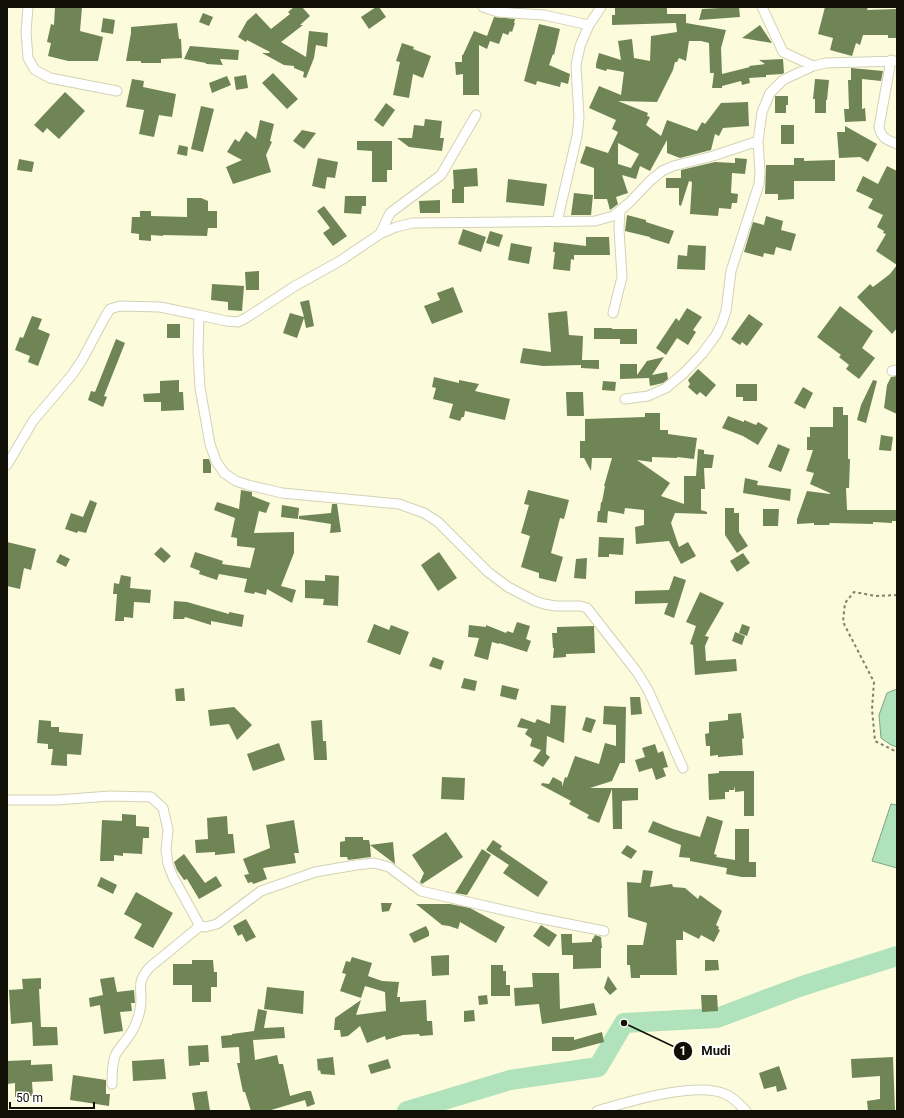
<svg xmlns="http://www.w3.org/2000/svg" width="904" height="1118" viewBox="0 0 904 1118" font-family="Roboto,sans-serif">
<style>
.water{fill:#b0e2bc;stroke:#80a385}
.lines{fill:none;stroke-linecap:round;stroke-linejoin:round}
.river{stroke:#b0e2bc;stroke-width:20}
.building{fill:#6f8555;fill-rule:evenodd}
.minor-casing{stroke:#d3d2b4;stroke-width:11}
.path{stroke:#81806c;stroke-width:2;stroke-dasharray:3 3;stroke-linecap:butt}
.minor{stroke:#fff;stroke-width:9}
.leader{fill:none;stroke:#111006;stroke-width:1.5}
.callout-dot{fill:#111006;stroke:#fff;stroke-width:1.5}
.mark-label{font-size:12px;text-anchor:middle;font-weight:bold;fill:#fff}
.callout-label{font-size:13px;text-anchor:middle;font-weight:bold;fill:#111006;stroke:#fff;stroke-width:4;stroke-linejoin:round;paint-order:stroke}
</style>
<rect width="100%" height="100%" fill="#fcfbdc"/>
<!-- water -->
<path class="water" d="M897 689V747L891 745 881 738 879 715 887 693Z
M891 804 897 805V868L872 861Z"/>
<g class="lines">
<!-- river -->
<path class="river" d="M407 1111 510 1080 598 1067 624 1023 717 1018 802 986 897 956"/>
</g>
<!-- building -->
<path class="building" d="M55 7H82L80 31 103 37 98 61H68L48 56 51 43 47 42 51 24 54 25Z
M294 7H302L310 16 300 25H303L281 42 306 57 309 31 328 33 327 47 316 45 314 58 306 78 303 77 304 72 294 68V66L284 65 262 53H269L270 52 247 40 246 42 238 37 247 21 256 13 271 29 290 14 288 12Z
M376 7H379L386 17 369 29 361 17Z
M615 7H667V14H686V23L726 30 721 48 722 74 750 67 749 66 765 64 759 60 783 59 784 73 782 74 766 75V77L749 78 750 83 742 85 741 81 722 86V88H712L714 73H710L709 43 701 41H689L686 61 679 58 677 62H675L673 70 657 102 618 101 648 113 647 116 650 117 646 125 661 136 667 120 697 131 702 122 705 124 721 103 748 102 749 126 723 128 719 136 715 134 711 150 680 158 667 153V140L650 171 640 166 636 179 622 175 628 193 616 197 618 204 610 210 607 199H594V168L580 163 586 146 608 153 618 132 612 129 616 120 589 108 599 86 621 95 624 72 607 69 606 71 596 68V64L599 53 621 60 618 41 632 39 634 58 650 61 651 36 677 32 676 23 612 25V15H615ZM618 143 639 154 631 168 618 164Z
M739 7 740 17 699 20 702 9Z
M825 7H868L867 10 897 9V38H888V35H863L860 45 856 43 852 56 830 50 833 38 818 34Z
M203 13 213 17 209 26 199 22Z
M494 17 515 19 514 23H515L512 32 510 31 508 35 503 33 499 44 490 41 487 49 479 45V95H463V74L456 75 455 62H462V55H463L474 31 487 36Z
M103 18 115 20 113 34 101 32Z
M177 23 179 39H181L182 58 161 59V63H141V61H126L131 33V27Z
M539 24 560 29 554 55 553 54 549 65 570 74 568 84 561 82 560 87 537 81 536 85 524 81Z
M760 25 772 43 742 38Z
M402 43 414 47 413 49 431 56 423 78 413 74 409 98 393 95 400 62 396 61Z
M190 46 239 50 238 60 220 59 223 65 206 64V63L184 59Z
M851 68 883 71 881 81 862 79V109L865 108 866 121 845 122 844 109H849L848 80H851Z
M273 73 298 99 287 109 262 83Z
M246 75 248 88 236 90 234 77Z
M227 76 231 85 212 93 209 83Z
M132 79 144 81 143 87 176 94 172 117 159 115 154 137 139 134 144 110 126 107Z
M815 79 829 80 827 100H826V113H815V99H813Z
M65 92 85 111 59 139 47 128 43 133 34 125Z
M775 96H788V105H786V113H775Z
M386 103 395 110 383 127 374 120Z
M201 106 214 109 203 152 191 149Z
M425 119 442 121 440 138H444L442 151 409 147 397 138H412L414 125 424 126Z
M260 120 274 124 270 141 272 142 266 155 271 172 233 184 226 167 242 160 227 152 235 139 239 142 246 131 256 139Z
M781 125H794V144H781Z
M845 126 877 144 868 162 860 157 839 158 837 132H845Z
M302 130 316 133 304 149 293 141Z
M357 141H392V170H387V182H372V151L357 150Z
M179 145 188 147 187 156 177 154Z
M318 158 338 162 335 178 327 177 325 189 312 186Z
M735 158 747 159 745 174 732 173 731 193 738 194 737 203H732L731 209 719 208 718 216 690 214 692 182 689 181 681 206 679 205V188H666V178H681V170L715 162 735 163Z
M794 158H804V161L835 160V181H794V199L778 200V194H765L766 165H794Z
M19 159 34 162 32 172 17 170Z
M887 166 897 171V328L892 334 857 297 870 284 873 287 890 274 897 265 876 251 886 234 883 233 884 231 877 227 883 215 868 208 873 199 856 191 863 176 878 184Z
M477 168 478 186 464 187V203H452V189H454L453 170Z
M508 179 547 184 544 206 506 202Z
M574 193 593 195 591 215H571Z
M345 196H366V206H362L361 214 344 213Z
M187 198H201L208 201V211H217V228H208L207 236 163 235V236L151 235V241L139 240V234L131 233 132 217H140V211H151V216L187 217Z
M440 200V213H420L419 201Z
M324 206 347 236 333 246 323 233 330 228 317 211Z
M627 215 646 220V222L674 231 669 244 650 238V237L625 231Z
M766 216 783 221 781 230 796 234 791 251 776 247 774 255 764 253 763 257 744 252 753 222 764 225Z
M463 229 486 237 481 252 458 244Z
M490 231 503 235 499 247 486 243Z
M586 237H609L610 255H574V260L571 259 570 271 553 269 555 252H553L554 242 586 246Z
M511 243 532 247 529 264 508 260Z
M688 245 706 246 705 270 677 269 678 255 687 256Z
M259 271V290H246L245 272Z
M212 284 244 286 242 311 228 310V302L211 300Z
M453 287 463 312 432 324 424 306 440 300 437 293Z
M309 300 314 326 306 328 304 318 297 338 283 333 290 313 304 317 300 302Z
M840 306 873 331 862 348 875 358 859 379 846 369 849 365 839 357 841 355 817 337Z
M687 308 702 317 693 330 696 332 688 345 677 338 666 355 656 348 676 318 679 321Z
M567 311 569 335 583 336 582 360H599V369L581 368V365L543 366 520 363 523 348 551 352 548 313Z
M749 314 763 324 747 346 742 342 740 345 731 339Z
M32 316 42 319 38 329 50 334 38 366 28 362 30 356 15 350 20 337 23 338Z
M167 324H180V338H167Z
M594 328H612V329H637V344H620V339H594Z
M116 339 125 343 104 396 107 397 103 407 88 400 91 391 95 392Z
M664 357 652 375 667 372 668 379 663 383 650 386 649 378 620 379V364H637V375L647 361Z
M698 369 716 385 706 397 700 392 697 395 688 387 690 384 688 380Z
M897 376V414L884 408 887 385 891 377Z
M434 377 459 383V380L479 384 475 391 510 399 505 420 465 411 464 417H462L460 421 449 418 453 404 433 399 436 388 432 387Z
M179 380V392H183L184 410 161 411V402H144L143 394 160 393V381Z
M873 380 877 381 866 423 857 420 861 405Z
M603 381 616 382 615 391 602 390Z
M736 384H757V401H743V397H736Z
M803 387 813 393 805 409 794 403Z
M566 392H583L584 416H567Z
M833 407H843V415H848V459H850L849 488H846L847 510H897V521H892V523L873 522V524L830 523 829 525H814V523L797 524V519L807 491 830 494V493L810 484 814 473 806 471 813 450H807V437H810V427H833Z
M645 413H660V430H668V434L697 438 694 459 677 457V458L652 457V462L637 460 670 483 661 496 684 504V476H696L698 449 704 450V454L714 455 712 468H704L705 489H701V510L707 512V514L675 513 671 523 679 547 688 542 696 556 681 564 669 541 636 544 635 527 644 525V510L625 508 624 514 608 511 607 523 597 522 598 511H600L601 502H602L605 486H604L612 458H592L591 471 584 458H580V441H585V419L645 417Z
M728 416 744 422V420L756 425 758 422 768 428 758 445 743 436 722 428Z
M881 435 893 437 891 451 879 450Z
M778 444 790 449 781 472 768 467Z
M203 459H209L211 465V473H203Z
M745 478 758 481 757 485 791 489 790 501 743 493Z
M241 490 252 492V496L270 503 266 513 259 511 254 533 294 532V553L281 586 296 590 292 603 267 589 266 595 255 592 254 594 244 592 247 579 219 574 217 580 199 574 200 571 190 567 195 552 223 561 222 564 250 568 255 548 237 546V538L231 537 235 518 214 510 217 502 239 509Z
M528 490 569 500 564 519 560 518 551 553 563 557 556 582 539 578V573L521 567 530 536 521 533 529 505 524 504Z
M90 500 97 503 86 533 78 531 77 533 65 529 71 513 83 517Z
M332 504H337L341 532 330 533 331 524 299 519V516L331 513Z
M282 505 299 508 298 519 281 517Z
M725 508H734V513H739V532L748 546 737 553 725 535Z
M763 509H779L778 526H763Z
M599 537 624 538 623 555 609 554V557H598Z
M7 542 36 549 31 570 24 568 20 589 7 586Z
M161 547 171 556 164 563 154 554Z
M439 552 457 578 438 591 421 565Z
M743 553 750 563 737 572 730 561Z
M60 554 70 559 66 567 56 562Z
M587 558 586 579 574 578 576 559Z
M121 575 131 577 130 588 151 590 150 603 134 602 133 618 124 617V621H115L117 594H113L114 583 119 584Z
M325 575 339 576 338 606 323 605 324 599 305 598V580L325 581Z
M674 576 686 580 674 618 664 614 668 603 635 604V591L669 590Z
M700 592 724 603 705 636 709 637 705 646 706 661 736 659 737 671 695 675 693 645 690 644 696 626 686 622Z
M174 601 187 602 229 614V612L244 615 242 627 211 621V625L185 617 184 619H173Z
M517 622 530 626 526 639 531 641 527 652 499 643V644L492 642 488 660 474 656 479 638 468 637 469 625 486 627V625L506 633 507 631 513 633Z
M374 624 389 630 391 625 409 632 400 655 367 642Z
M742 624 750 627 747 636 739 633Z
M594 626 595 653 566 654V657L553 658 554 648H553L552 633H557V627Z
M735 632 745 636 742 645 732 641Z
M433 657 444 661 441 670 429 666Z
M464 678 477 681 475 691 461 688Z
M502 685 519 689 516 700 500 696Z
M184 688 185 701H176L175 689Z
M630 697H640L642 714 631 715Z
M551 705 566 706 564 743 547 736 546 754 550 757 543 767 533 761 541 750 530 746 532 739 525 734 528 729 517 727 521 718 535 723 537 719 550 724Z
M604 706 626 707 625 763H620L612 781 590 788H638V800L622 801V829H613L612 789 599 823 587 818 589 815 569 804 571 801 541 785 542 783 549 784 553 777 562 782V787L565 777 567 778 575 756 599 764 605 743 616 746V725L603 724Z
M234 707 252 725 237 740 229 724 210 726 208 710Z
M741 713 744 738 742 739 743 755 718 757V755L710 756V746H706L705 734 709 733V722L728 720V714Z
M586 717 596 720 591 733 582 730Z
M39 720 51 721V727H59V732L83 734 81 755 67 754V766L51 765 53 749H48V744L37 743Z
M322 720 323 741H326L327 760H314L311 721Z
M279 743 285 760 253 771 247 754Z
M655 744 658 753 663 751 668 767 663 768 666 776 656 780 652 768 639 772 635 760 645 757 642 748Z
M719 771H754V816H744V791L735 792V786L734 790H729V792H725V799L709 800 708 774 719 773Z
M442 777 465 778 464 800 441 799Z
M122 814 136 815V826L149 827V838H143L142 854 123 853V856L114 855V861H100L102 820 122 821Z
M227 816 228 834H233L235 853 215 855V852L196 853 195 840 208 839 207 818Z
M707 816 723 821 714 854 717 855 716 857 735 860V829H749V862H756V877H742L726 874 727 868 690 861V858L679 857 681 845 648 832 653 821 673 829 700 837Z
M294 820 299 853H294L296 863 263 868 267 879 253 884 252 882 248 883 244 875 249 874 243 859 270 848 266 825Z
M446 832 463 857 422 884 420 882 424 873 412 855Z
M345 837H363V840H369L370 845 393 842 395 864 370 845 371 857 348 860 347 857H340V842L345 841Z
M493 840 502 846 500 849 548 882 538 897 503 873 509 865 486 850Z
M627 845 637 851 631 859 621 853Z
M482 849 491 855 475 882 467 895 455 893Z
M184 854 205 883 216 876 222 886 199 899 187 879 184 880 177 870 174 862Z
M643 870 653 871 650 887 672 884 673 887 685 888 698 899 700 895 722 911 716 925 719 927 718 929 720 930 714 942 701 935 699 939 683 931V940H676L677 975H640V978H631L630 965H627V945H643L647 923 628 917 627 882 641 883Z
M101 877 117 885 113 894 97 886Z
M136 892 173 913 153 948 134 938 142 924 124 914Z
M381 903H392L389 911 382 912Z
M416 904H450L470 908 505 927 496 943 460 922 458 929 449 926 442 925Z
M246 919 256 937 246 942 242 934 238 936 233 926Z
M541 925 557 935 549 947 533 936Z
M426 926 429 932V936L414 943 409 934Z
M561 934H572V943L592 942V939H593L595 935 601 937 602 948H601V968L573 969V955H562Z
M449 955V975L432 976 431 956Z
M352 957 372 963 368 976 382 981 399 982 397 997H400V1002L426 1000 427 1021H432L433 1035 420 1036 419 1034 403 1035 386 1040 385 1036 367 1043 360 1026 348 1036 341 1037 340 1030H334L335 1018 361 1000 356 1015 386 1011 385 992 365 986 361 998 340 991 346 974 342 973 346 961 350 962Z
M192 960H213L214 972H217V987H211V1002H192V985H173V964H192Z
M705 960H718L719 970 705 971Z
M491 965H503V971H506V985H510V996H491Z
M532 973H559L560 1009 594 1003 597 1015 542 1024 539 1004 515 1006 514 988 533 987Z
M608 976 617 989 610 995 604 988Z
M114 977 117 992 134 990 135 1003H131L132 1011 120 1012 123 1031 104 1034 100 1005 90 1007 89 998 103 995 100 979Z
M41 978V989H39L41 1027H57L58 1045 33 1046 32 1022 11 1024 9 990 23 989 22 979Z
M267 987 304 991 303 1014 264 1009Z
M487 995 488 1004 479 1005 478 996Z
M701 995H717L718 1011 702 1012Z
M258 1009 267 1011 264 1028 284 1027 285 1038 253 1040 255 1060 277 1055 279 1064H283L290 1096 307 1091H311L315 1104 307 1107 305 1100 271 1110V1111H251L245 1092H243L237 1063H240L239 1047 222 1048 221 1036 232 1035V1034L254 1031Z
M474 1010 475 1021 464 1022V1011Z
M602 1032 604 1042 570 1051H552V1037H574V1040Z
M208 1045 209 1062H200V1065L189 1066 188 1046Z
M333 1057 335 1075 321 1074 320 1070 318 1071 317 1059Z
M893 1057 895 1111H868L867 1101 880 1099V1076L852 1078 851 1059Z
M164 1059 166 1079 133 1081 132 1061Z
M388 1059 391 1068 371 1074 368 1065Z
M31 1060V1065L52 1064 53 1081 32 1082 33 1096 15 1097V1083L7 1084V1061Z
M779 1066 787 1089 777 1092 776 1086 764 1089 759 1073Z
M73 1075 106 1080V1094H110L109 1106 70 1100Z
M207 1091 210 1111H195L192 1093Z"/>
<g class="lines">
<defs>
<path id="minor" d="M28 7 26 32 28 58 35 70 50 78 117 91
M483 7 498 12 544 15 589 25
M762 7 783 52 813 66
M891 60 879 127C882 139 886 139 897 144
M557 222 577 136 579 118 576 65 580 46 589 25 601 7
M380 234 390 213 441 175 476 115
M613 313 622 277 619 229 620 210
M199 315 226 321 238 322 246 318 295 286 340 261 380 234 396 227 413 223 595 221 613 216 629 203 650 181 662 171 673 166 713 156 758 141
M892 371 897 370
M625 399 648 396 666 388 684 373 702 354 716 335 722 323 726 311 731 271 759 184 760 172 758 141 762 112 770 93 783 80 813 66 826 63 897 61
M7 465 33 421 72 375 82 360 105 317 110 309 120 306 160 307 199 315 198 352 200 388 210 444 216 461 224 473 236 481 248 485 282 493 399 504 424 513 438 522 488 572 508 587 535 601 544 604 556 606H580L587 608 637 672 648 690 683 768
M7 800H57L110 796 151 797 163 808 168 830 166 850 168 864 173 877 200 926 205 927 217 924 261 891 315 872 356 865 374 863 389 867 421 891 538 918 604 931
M112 1084C112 1074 112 1065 115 1056 118 1049 125 1042 129 1036 135 1028 138 1019 140 1010 144 991 134 984 150 967L200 926
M597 1111C627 1102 700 1080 727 1095 734 1098 740 1105 746 1111"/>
</defs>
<!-- minor casing -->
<use href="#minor" class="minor-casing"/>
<!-- path -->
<path class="path" d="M897 595 876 596 854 592 845 603 843 622 874 682 872 709 875 741 897 752"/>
<!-- minor -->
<use href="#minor" class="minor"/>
</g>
<!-- callouts -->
<path class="leader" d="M624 1023L683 1051"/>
<g class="callout-dot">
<circle cx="624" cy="1023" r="4"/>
<circle cx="683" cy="1051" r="10"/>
</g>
<g class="mark-label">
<text x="683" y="1055">1</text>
</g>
<g class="callout-label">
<text x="716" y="1055">Mudi</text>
</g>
<!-- border -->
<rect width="904" height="1118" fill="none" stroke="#111006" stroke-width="16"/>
<!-- scale -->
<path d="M10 1102v6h84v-6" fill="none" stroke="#111006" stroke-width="2"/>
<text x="16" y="1102" font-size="12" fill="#111006" stroke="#ffffff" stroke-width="3" paint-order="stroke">50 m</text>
</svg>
